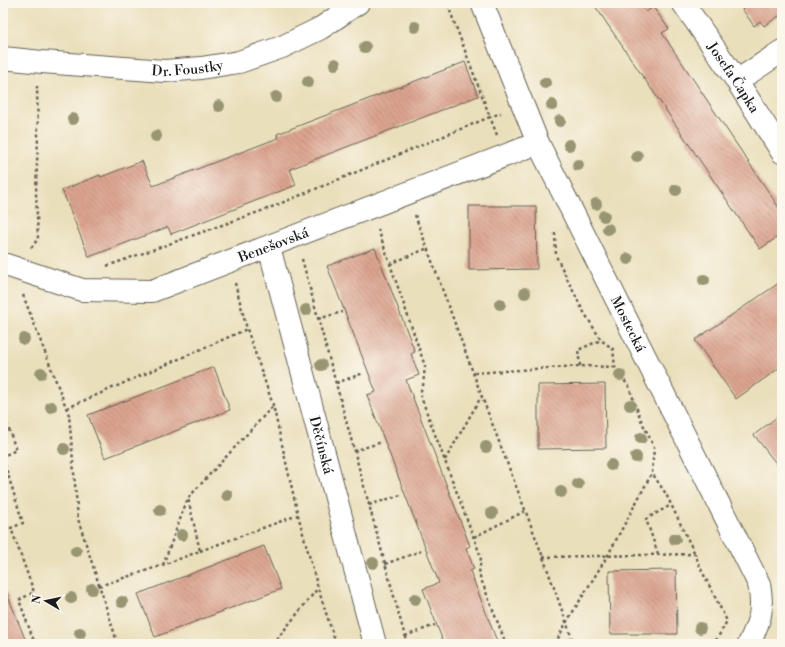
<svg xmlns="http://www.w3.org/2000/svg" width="785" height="647" viewBox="0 0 785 647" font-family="'Libre Bodoni',serif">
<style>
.building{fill:url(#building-back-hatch)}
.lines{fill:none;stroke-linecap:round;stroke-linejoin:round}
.minor-casing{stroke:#646054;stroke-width:24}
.path{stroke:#646054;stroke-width:2.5;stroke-dasharray:3 3;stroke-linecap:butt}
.minor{stroke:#fff;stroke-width:22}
.tree{fill:#989573}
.labels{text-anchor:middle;stroke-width:3;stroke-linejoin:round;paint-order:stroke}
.street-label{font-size:14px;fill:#1c1c1c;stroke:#fbf7ec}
</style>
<defs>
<pattern id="building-back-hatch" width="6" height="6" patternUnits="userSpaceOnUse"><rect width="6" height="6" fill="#dca490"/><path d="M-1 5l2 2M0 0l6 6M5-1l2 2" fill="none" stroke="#b28575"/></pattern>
</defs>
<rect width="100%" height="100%" fill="#fbf7ec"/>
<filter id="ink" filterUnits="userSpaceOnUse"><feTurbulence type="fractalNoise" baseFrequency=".025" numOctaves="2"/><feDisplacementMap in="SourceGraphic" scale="8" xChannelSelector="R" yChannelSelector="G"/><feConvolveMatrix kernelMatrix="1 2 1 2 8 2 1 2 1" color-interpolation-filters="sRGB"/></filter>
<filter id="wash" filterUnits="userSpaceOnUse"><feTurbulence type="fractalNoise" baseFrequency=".012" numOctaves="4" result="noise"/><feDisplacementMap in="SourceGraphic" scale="16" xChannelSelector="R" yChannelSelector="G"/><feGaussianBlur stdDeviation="0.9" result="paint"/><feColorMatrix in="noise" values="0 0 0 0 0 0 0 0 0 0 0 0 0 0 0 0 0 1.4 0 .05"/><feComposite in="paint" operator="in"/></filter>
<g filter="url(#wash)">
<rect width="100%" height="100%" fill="#eadfbb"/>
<g id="blocks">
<!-- building -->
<path class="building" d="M593 3H640L646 12 653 7 669 29 662 33 782 212V234L760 249Z
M738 3H782V14L764 26 760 21 754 26Z
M465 62 478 96 290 169 296 185 171 234 168 227 89 257 62 190 100 175 101 177 142 161 153 186 278 138 277 134Z
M469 206H536L537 269 469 270Z
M375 248 415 352 411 354 419 375 406 380 470 546 466 548 474 569 470 571 498 644H444L423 589 439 583 367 395 376 392 327 266Z
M782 281V366L736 399 695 340Z
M214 367 230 410 105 458 88 415Z
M605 384 606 448 538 449V385Z
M782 413V471L754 435Z
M264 546 281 589 155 637 138 594Z
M676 570 677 634H610L609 571Z
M4 586 27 644H3V587Z"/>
</g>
</g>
<g filter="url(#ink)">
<use href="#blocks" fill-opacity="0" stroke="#646054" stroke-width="1"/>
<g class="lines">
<defs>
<g id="minor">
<path id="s1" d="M482 3 538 143 759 584C764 611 760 620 749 644"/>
<path id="s2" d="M683 3 737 81 782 152"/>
<path id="s3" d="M3 58 42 62 165 71 201 68 239 62 282 47 321 28 358 3"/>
<path d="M737 81 782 51"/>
<path id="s4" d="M269 247 375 644"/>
<path id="s5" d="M3 264 82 290 152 291 538 143"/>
</g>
</defs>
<!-- minor casing -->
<use href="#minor" class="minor-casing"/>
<!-- path -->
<path class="path" d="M497 135 490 117 501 113
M415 215 482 397 543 557 574 644
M378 229 425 366 423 386 421 390V397L481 557 479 574 506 644
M555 233 556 256 582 309 601 340 613 349 615 367 629 387 641 420 654 447 652 473 666 494 695 554
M31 248 38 239 36 193 38 135 37 86
M302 259 407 644
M390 264 428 248
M107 266 267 209 490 117 447 3
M235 283 247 329 273 405 298 515 318 588 336 644
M23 295 69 415 78 519 115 635 116 644
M318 319 342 312
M580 366 578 350 601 340
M474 373 580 366 615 367
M336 383 364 373
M67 408 247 329
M3 412 16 450 3 456
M354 451 382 442
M3 459 23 523 11 528 34 592 19 600 35 644
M445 460 481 397
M369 505 401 495
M474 537 525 511
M200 551 298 515
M658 554 646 519 671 505
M543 557 695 554 700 567 727 621 714 644
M385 564 421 551
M163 565 188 498
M99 586 163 565 200 551 188 498 273 406
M405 636 435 625
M273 644 318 588
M555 644 566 623 608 555 652 473"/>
<!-- minor -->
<use href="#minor" class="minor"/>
</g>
<!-- trees -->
<g class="tree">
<circle cx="415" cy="27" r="6"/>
<circle cx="365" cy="47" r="6"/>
<circle cx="335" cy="64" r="6"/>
<circle cx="308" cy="82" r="6"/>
<circle cx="545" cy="83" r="6"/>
<circle cx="276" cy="97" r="6"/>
<circle cx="552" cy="105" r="6"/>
<circle cx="219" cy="106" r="6"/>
<circle cx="73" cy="119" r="6"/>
<circle cx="560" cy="121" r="6"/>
<circle cx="156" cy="136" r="6"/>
<circle cx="569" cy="145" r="6"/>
<circle cx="637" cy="156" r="6"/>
<circle cx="578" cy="165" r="6"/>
<circle cx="676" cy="190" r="6"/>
<circle cx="596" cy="204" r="6"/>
<circle cx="604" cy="216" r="6"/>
<circle cx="608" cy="229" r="6"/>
<circle cx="628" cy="259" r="6"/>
<circle cx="704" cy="280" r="6"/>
<circle cx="525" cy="293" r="6"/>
<circle cx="500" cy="304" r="6"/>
<circle cx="306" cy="310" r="6"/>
<circle cx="24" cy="339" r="6"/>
<circle cx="321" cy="365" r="6"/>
<circle cx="41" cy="373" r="6"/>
<circle cx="620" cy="375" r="6"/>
<circle cx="630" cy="405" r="6"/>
<circle cx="51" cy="407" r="6"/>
<circle cx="641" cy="438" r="6"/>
<circle cx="486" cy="447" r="6"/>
<circle cx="64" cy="449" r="6"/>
<circle cx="636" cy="457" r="6"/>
<circle cx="611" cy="465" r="6"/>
<circle cx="578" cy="484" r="6"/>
<circle cx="561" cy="492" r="6"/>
<circle cx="227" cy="495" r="6"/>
<circle cx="160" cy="510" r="6"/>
<circle cx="492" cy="513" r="6"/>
<circle cx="182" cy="535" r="6"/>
<circle cx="675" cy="539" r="6"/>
<circle cx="76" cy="551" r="6"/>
<circle cx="373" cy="563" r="6"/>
<circle cx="92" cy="589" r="6"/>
<circle cx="71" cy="598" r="6"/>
<circle cx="415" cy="599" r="6"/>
<circle cx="122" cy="602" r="6"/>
<circle cx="700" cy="628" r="6"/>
<circle cx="80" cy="633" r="6"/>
</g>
</g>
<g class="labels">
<!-- street labels -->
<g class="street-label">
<text dy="5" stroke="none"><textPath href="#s3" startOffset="185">Dr. Foustky</textPath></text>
<text dy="5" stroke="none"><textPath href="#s2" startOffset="90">Josefa Čapka</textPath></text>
<text dy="5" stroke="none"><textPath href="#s5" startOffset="283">Benešovská</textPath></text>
<text dy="5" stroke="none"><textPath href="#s1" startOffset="353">Mostecká</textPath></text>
<text dy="5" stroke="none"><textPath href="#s4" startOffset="205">Děčínská</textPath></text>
</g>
</g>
<!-- margin -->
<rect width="785" height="647" fill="none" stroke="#fbf7ec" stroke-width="16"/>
<!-- north arrow -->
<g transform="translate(46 601) rotate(279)" stroke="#fbf7ec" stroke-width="3" paint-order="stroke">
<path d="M0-3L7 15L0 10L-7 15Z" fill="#1c1c1c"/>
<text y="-6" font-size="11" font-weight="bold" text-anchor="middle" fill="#1c1c1c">N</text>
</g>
</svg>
